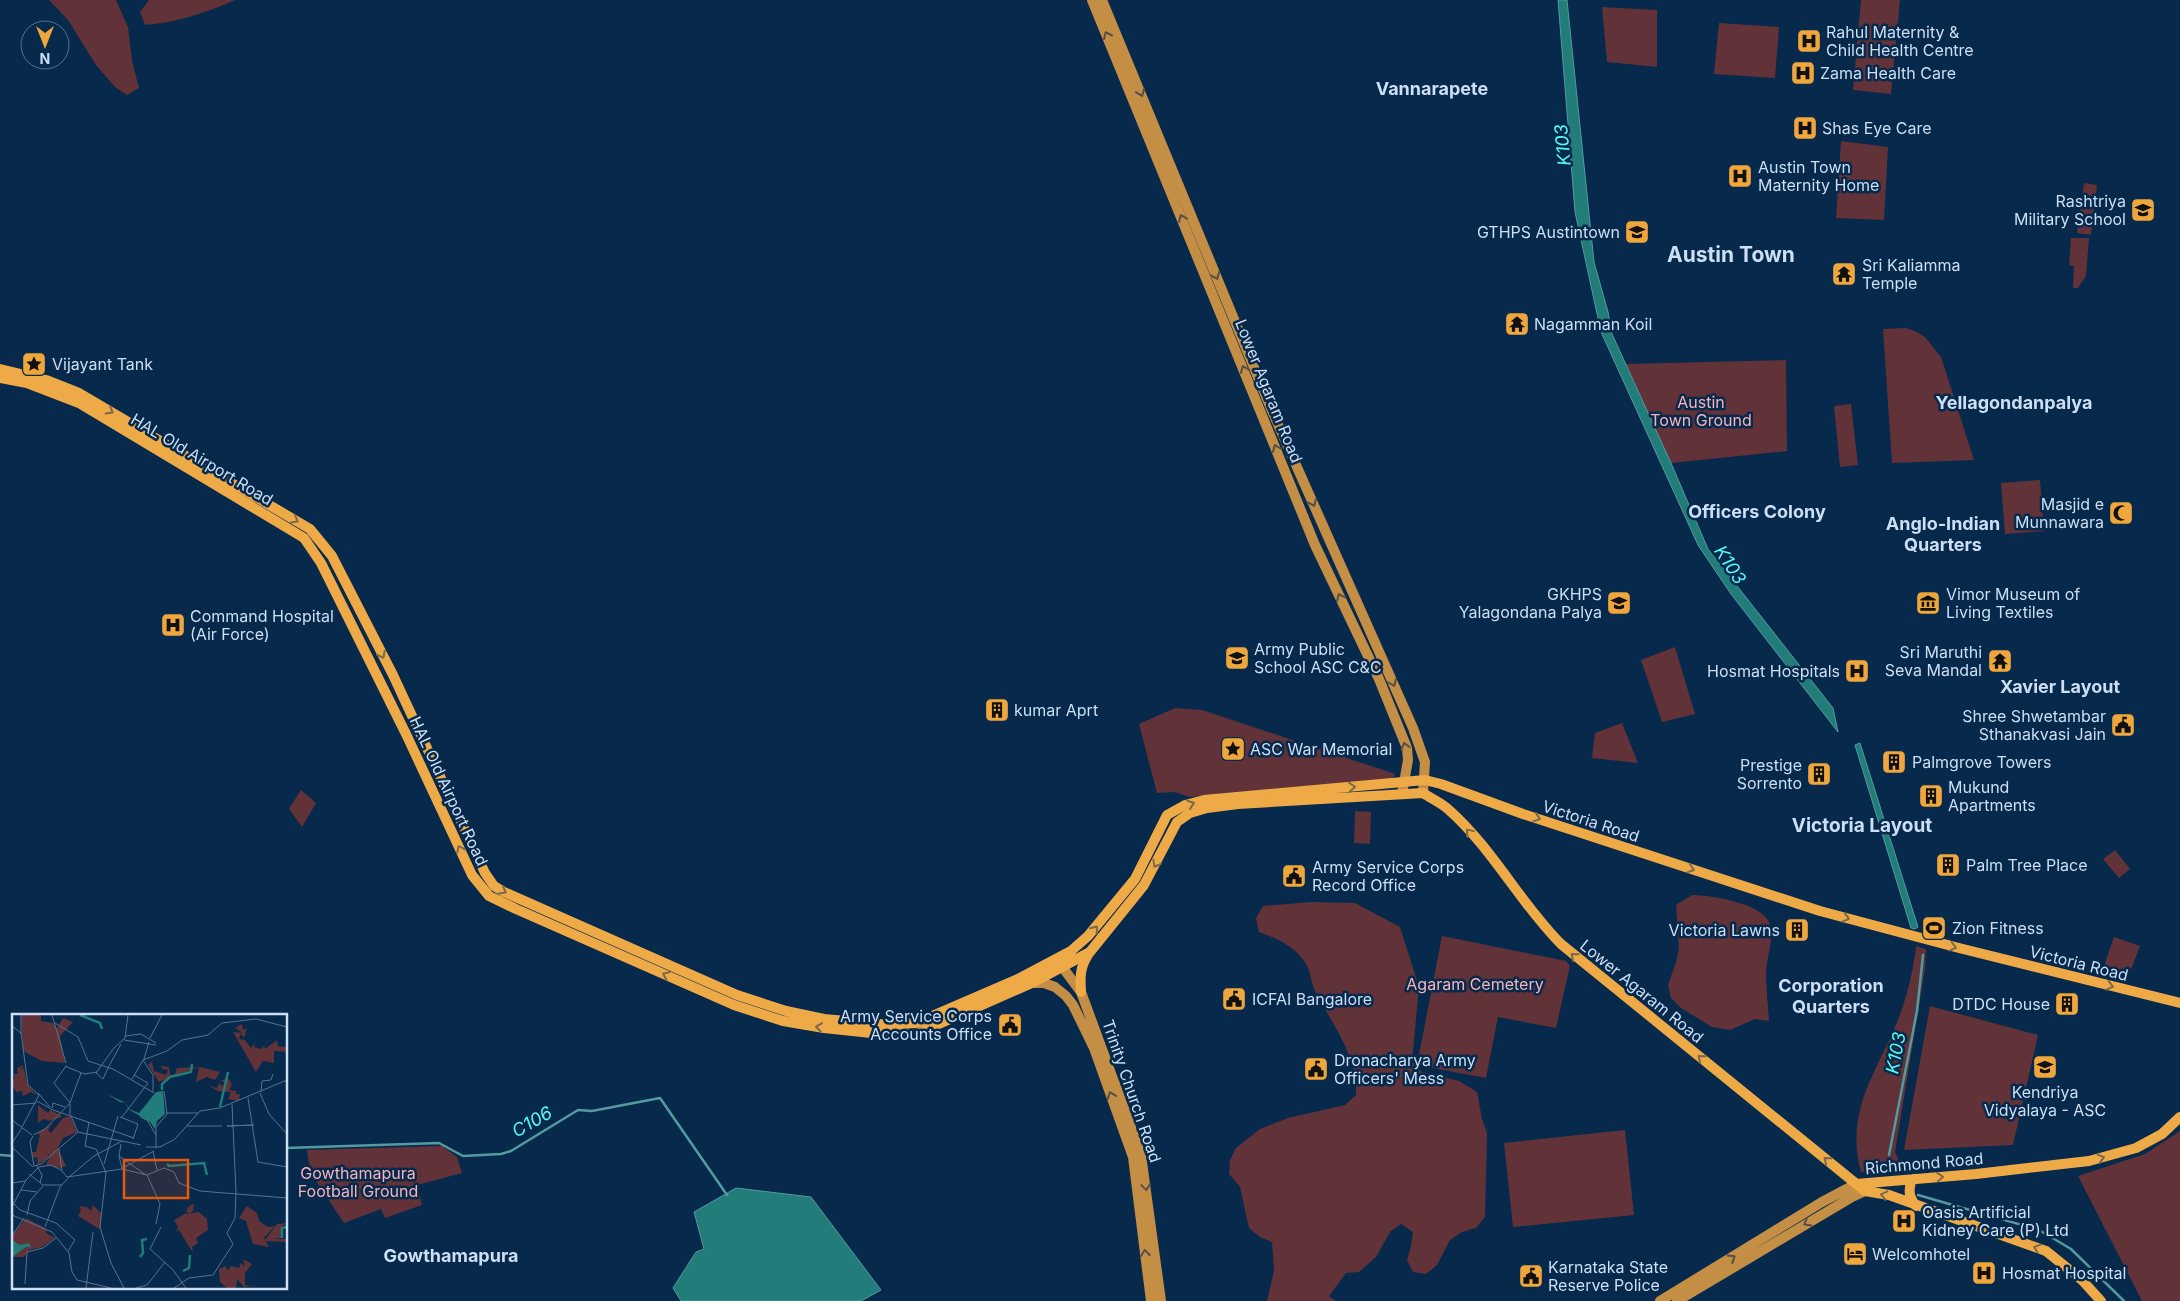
<svg xmlns="http://www.w3.org/2000/svg" width="2180" height="1301" viewBox="0 0 2180 1301" font-family="Inter,sans-serif">
<style>
.green{fill:#613238}
.water{fill:#217c7a;stroke:#549a9f}
.lines{fill:none;stroke-linecap:round;stroke-linejoin:round}
.stream{stroke:#549a9f;stroke-width:2.5}
.secondary{stroke:#c48e45;stroke-width:10}
.primary{stroke:#efaa48;stroke-width:10}
.oneway{stroke:#535149}
.oneway2{stroke:#7b6a4a}
.labels{text-anchor:middle;stroke-width:5;stroke-linejoin:round;paint-order:stroke}
.poi-label{font-size:16px;fill:#ccdff5;stroke:#07294c;text-anchor:start}
.street-label{font-size:16px;fill:#ccdff5;stroke:#07294c}
.park-label{font-size:16px;fill:#f7b3ba;stroke:#07294c}
.neighbourhood-label{font-size:18px;font-weight:bold;fill:#ccdff5;stroke:#07294c}
.water-label{font-size:18px;font-style:italic;fill:#57f9f5;stroke:#07294c}
.quarter-label{font-size:19px;font-weight:bold;fill:#ccdff5;stroke:#07294c}
.district-label{font-size:21px;font-weight:bold;fill:#ccdff5;stroke:#07294c}
.inset-river{fill:none;stroke:#217c7a;stroke-width:2.5}
.inset-road{fill:none;stroke:#567290;stroke-width:1}
.view{fill:#e8590c;fill-opacity:0.15;stroke:#e8590c;stroke-width:2.5}
.inset-edge{fill:none;stroke:#ccdff5;stroke-width:2.5}
</style>
<rect width="100%" height="100%" fill="#07294c"/>
<!-- green -->
<path class="green" d="M49 0H116L128 27 132 61 139 88 127 95 115 87 96 65 68 20Z
M149 0H235C208 12 175 23 145 25L140 12Z
M1861 0H1900L1891 94 1853 90Z
M1602 7 1657 10V67L1607 62Z
M1719 23 1779 27 1775 78 1714 74Z
M1841 141 1888 147 1884 220 1836 218Z
M2084 183 2097 185 2091 235 2077 233Z
M2071 238H2089L2086 276 2078 288H2073L2074 266 2069 265Z
M1906 328 1915 331 1925 337 1941 357 1974 460 1892 463 1883 329Z
M1786 360 1787 451 1671 463 1626 364Z
M1851 404 1858 465 1840 467 1834 406Z
M2040 480 2044 531 2005 534 2001 483Z
M1675 647 1695 714 1662 722 1641 660Z
M1175 708 1202 710 1395 774 1392 779 1190 797 1175 792 1157 793 1139 724Z
M1622 723 1638 763 1592 758 1595 733Z
M301 790 316 803 302 827 289 809Z
M1355 811 1371 812 1370 844 1354 843Z
M2115 850 2130 869 2119 878 2103 859Z
M1692 895C1709 895 1761 903 1769 922 1775 936 1767 956 1766 971 1766 988 1768 1005 1769 1021L1755 1019 1730 1030 1712 1027 1681 1008 1671 998 1668 985 1676 962 1679 948 1676 905Z
M1311 902 1355 903 1400 927 1419 987 1412 1062 1422 1072 1459 1081 1477 1092 1482 1119 1487 1133 1485 1217 1476 1228 1462 1232 1450 1240 1437 1265 1426 1274 1413 1272 1407 1260 1411 1246 1413 1232 1401 1224 1390 1232 1376 1257 1359 1272 1346 1273 1329 1296 1336 1301H1267L1274 1271 1272 1242 1260 1237 1249 1228 1240 1187 1229 1174 1230 1160 1236 1148 1260 1129 1288 1118 1345 1105 1356 1095C1358 1057 1333 1025 1316 993 1311 984 1311 972 1306 964 1295 946 1278 939 1259 932L1256 918 1263 906Z
M1442 936 1566 961 1570 966 1556 1028 1498 1017 1486 1078 1417 1065Z
M2114 937 2140 946 2129 975 2104 966Z
M1916 946 1926 949 1925 969 1895 1152 1903 1170 1861 1172C1843 1105 1883 1066 1903 1006 1909 987 1914 967 1916 946Z
M1930 1006 2038 1035 2013 1145 1904 1150Z
M1625 1130 1634 1215 1513 1227 1504 1143Z
M2180 1131V1301H2142L2078 1176 2145 1154Z
M442 1146 457 1157 462 1173 417 1185 422 1205 385 1218 381 1209 344 1223 310 1172 307 1150Z"/>
<!-- water -->
<path class="water" d="M1558 0H1567L1594 262 1608 312 1612 334 1671 463 1708 549 1833 708 1838 732 1731 594 1698 545 1601 332 1575 212Z
M1860 743 1918 927 1915 929 1911 928 1855 745Z
M736 1188 811 1197 881 1290 861 1301H681L673 1288 696 1252 704 1249 694 1212Z"/>
<g class="lines">
<!-- stream -->
<path class="stream" d="M286 1148 439 1143 463 1156 501 1154 511 1151 578 1110 592 1111 660 1098 727 1195
M0 1155 14 1156
M1889 1155 1917 1011 1923 955
M1918 1195 2039 1230 2071 1249 2124 1301"/>
<!-- secondary -->
<path class="secondary" d="M1092 0 1315 545 1379 679 1407 748 1408 760 1402 794
M1102 0 1272 411 1413 728 1425 762 1423 793
M1057 960 1081 992 1141 1155 1161 1301
M1032 983H1044L1055 987 1066 996 1073 1005 1094 1048 1133 1157 1151 1301
M1660 1301 1822 1202 1856 1184
M1677 1301 1852 1197 1865 1191"/>
<!-- primary -->
<path class="primary" d="M0 369 46 380 79 393 310 529 332 556 393 675 485 873 494 886 504 892 737 995 786 1011 824 1019 890 1025 916 1023 1020 978 1071 951 1088 936 1135 879 1167 815 1185 805 1204 800 1425 780 1441 784 1523 814 1820 911 1959 948 2180 1003
M0 378 27 383 79 403 304 538 321 563 406 734 472 875 489 896 516 909 734 1005 783 1021 824 1028 890 1035 916 1034 1032 983 1090 952 1144 885 1177 822 1190 813 1207 808 1238 804 1423 793C1432 799 1442 803 1449 810 1493 849 1520 903 1561 944L1865 1191 1889 1195 2046 1251 2082 1280 2101 1301
M1081 992C1080 977 1080 967 1088 955
M1914 1179 1911 1182C1908 1193 1910 1198 1916 1206
M1856 1184 1976 1174 2089 1161 2136 1148 2162 1134 2180 1117"/>
</g>
<!-- one-way arrows -->
<defs><path id="oneway-chevron" d="M-2-3.5L2.5 0L-2 3.5" fill="none" stroke-width="1.6" stroke-linecap="round" stroke-linejoin="round" transform="scale(1.25)"/></defs>
<g class="oneway">
<use href="#oneway-chevron" transform="translate(1107 35) rotate(-114)"/>
<use href="#oneway-chevron" transform="translate(1141 93) rotate(68)"/>
<use href="#oneway-chevron" transform="translate(1182 218) rotate(-112)"/>
<use href="#oneway-chevron" transform="translate(1216 276) rotate(68)"/>
<use href="#oneway-chevron" transform="translate(1244 369) rotate(-112)"/>
<use href="#oneway-chevron" transform="translate(1276 448) rotate(-112)"/>
<use href="#oneway-chevron" transform="translate(1313 503) rotate(66)"/>
<use href="#oneway-chevron" transform="translate(1340 597) rotate(-116)"/>
<use href="#oneway-chevron" transform="translate(1393 683) rotate(67)"/>
<use href="#oneway-chevron" transform="translate(1405 746) rotate(-106)"/>
<use href="#oneway-chevron" transform="translate(1111 1095) rotate(-110)"/>
<use href="#oneway-chevron" transform="translate(1146 1187) rotate(82)"/>
<use href="#oneway-chevron" transform="translate(1807 1223) rotate(149)"/>
<use href="#oneway-chevron" transform="translate(1145 1253) rotate(-97)"/>
<use href="#oneway-chevron" transform="translate(1732 1258) rotate(-32)"/>
</g>
<g class="oneway2">
<use href="#oneway-chevron" transform="translate(110 411) rotate(31)"/>
<use href="#oneway-chevron" transform="translate(295 520) rotate(30)"/>
<use href="#oneway-chevron" transform="translate(382 655) rotate(63)"/>
<use href="#oneway-chevron" transform="translate(1352 787) rotate(-5)"/>
<use href="#oneway-chevron" transform="translate(1191 804) rotate(-18)"/>
<use href="#oneway-chevron" transform="translate(1537 818) rotate(18)"/>
<use href="#oneway-chevron" transform="translate(1469 832) rotate(-130)"/>
<use href="#oneway-chevron" transform="translate(460 849) rotate(-115)"/>
<use href="#oneway-chevron" transform="translate(1156 864) rotate(119)"/>
<use href="#oneway-chevron" transform="translate(1691 869) rotate(18)"/>
<use href="#oneway-chevron" transform="translate(503 891) rotate(30)"/>
<use href="#oneway-chevron" transform="translate(1846 918) rotate(15)"/>
<use href="#oneway-chevron" transform="translate(1095 929) rotate(-51)"/>
<use href="#oneway-chevron" transform="translate(1953 947) rotate(15)"/>
<use href="#oneway-chevron" transform="translate(1574 956) rotate(-140)"/>
<use href="#oneway-chevron" transform="translate(666 975) rotate(-156)"/>
<use href="#oneway-chevron" transform="translate(2110 986) rotate(14)"/>
<use href="#oneway-chevron" transform="translate(819 1027) rotate(-171)"/>
<use href="#oneway-chevron" transform="translate(1701 1058) rotate(-141)"/>
<use href="#oneway-chevron" transform="translate(2101 1158) rotate(-16)"/>
<use href="#oneway-chevron" transform="translate(1827 1160) rotate(-141)"/>
<use href="#oneway-chevron" transform="translate(1940 1177) rotate(-5)"/>
<use href="#oneway-chevron" transform="translate(1884 1195) rotate(-167)"/>
<use href="#oneway-chevron" transform="translate(2037 1248) rotate(-161)"/>
</g>
<!-- icons -->
<defs>
<symbol id="hospital-square" viewBox="-11 -11 22 22"><rect x="-9" y="-9" width="18" height="18" rx="4" fill="#efa73d" stroke="#07294c"/><path d="M-5-5h3v3.5h4V-5h3V5h-3V1.5h-4V5h-3Z" fill="#111"/></symbol>
<symbol id="school-square" viewBox="-11 -11 22 22"><rect x="-9" y="-9" width="18" height="18" rx="4" fill="#efa73d" stroke="#07294c"/><path d="M0-5L7-2L0 1L-7-2ZM-4 1L0 2.5L4 1V4Q0 6-4 4Z" fill="#111"/></symbol>
<symbol id="temple-square" viewBox="-11 -11 22 22"><rect x="-9" y="-9" width="18" height="18" rx="4" fill="#efa73d" stroke="#07294c"/><path d="M0-6L5-2H3V0L6.5 2.5H4V6H1.5V3h-3V6H-4V2.5H-6.5L-3 0V-2H-5Z" fill="#111"/></symbol>
<symbol id="sight-square" viewBox="-11 -11 22 22"><rect x="-9" y="-9" width="18" height="18" rx="4" fill="#efa73d" stroke="#07294c"/><path d="M0-6L1.8-2.2L6-1.7L2.9 1.2L3.7 5.4L0 3.3L-3.7 5.4L-2.9 1.2L-6-1.7L-1.8-2.2Z" fill="#111"/></symbol>
<symbol id="mosque-square" viewBox="-11 -11 22 22"><rect x="-9" y="-9" width="18" height="18" rx="4" fill="#efa73d" stroke="#07294c"/><path d="M3.5-4.9A6 6 0 1 0 3.5 4.9A5 5 0 1 1 3.5-4.9Z" fill="#111"/></symbol>
<symbol id="museum-square" viewBox="-11 -11 22 22"><rect x="-9" y="-9" width="18" height="18" rx="4" fill="#efa73d" stroke="#07294c"/><path d="M0-6L6-3V-2H-6V-3ZM-5-1h2V3h-2ZM-1-1h2V3h-2ZM3-1h2V3H3ZM-6 4H6V6H-6Z" fill="#111"/></symbol>
<symbol id="building-square" viewBox="-11 -11 22 22"><rect x="-9" y="-9" width="18" height="18" rx="4" fill="#efa73d" stroke="#07294c"/><path d="M-4-6H4V6H1V3H-1V6H-4ZM-2.5-4.3h1.7v1.8h-1.7ZM.8-4.3h1.7v1.8H.8ZM-2.5-1h1.7V.8h-1.7ZM.8-1h1.7V.8H.8Z" fill="#111"/></symbol>
<symbol id="civic-square" viewBox="-11 -11 22 22"><rect x="-9" y="-9" width="18" height="18" rx="4" fill="#efa73d" stroke="#07294c"/><path d="M-.6-6.5H3V-4.5H.6V-3L4-1V1h2V6H-6V1h2V-1L-.6-3ZM-1.2 2.5V6h2.4V2.5Z" fill="#111"/></symbol>
<symbol id="stadium-square" viewBox="-11 -11 22 22"><rect x="-9" y="-9" width="18" height="18" rx="4" fill="#efa73d" stroke="#07294c"/><path d="M0-5a6.5 5 0 1 0 0 10a6.5 5 0 1 0 0-10ZM-3.5-1.8h7v3.6h-7Z" fill="#111"/></symbol>
<symbol id="hotel-square" viewBox="-11 -11 22 22"><rect x="-9" y="-9" width="18" height="18" rx="4" fill="#efa73d" stroke="#07294c"/><path d="M-6-4.5h1.5V1H6V5H4.5V3h-9V5H-6ZM-4 0a1.8 1.8 0 1 1 3.6 0ZM.5 0V-2.5h3Q6-2.5 6 0Z" fill="#111"/></symbol>
</defs>
<g fill-rule="evenodd">
<use href="#hospital-square" x="1795" y="27" width="28" height="28"/>
<use href="#hospital-square" x="1789" y="59" width="28" height="28"/>
<use href="#hospital-square" x="1791" y="114" width="28" height="28"/>
<use href="#hospital-square" x="1726" y="162" width="28" height="28"/>
<use href="#school-square" x="2129" y="196" width="28" height="28"/>
<use href="#school-square" x="1623" y="218" width="28" height="28"/>
<use href="#temple-square" x="1830" y="260" width="28" height="28"/>
<use href="#temple-square" x="1503" y="310" width="28" height="28"/>
<use href="#sight-square" x="20" y="350" width="28" height="28"/>
<use href="#mosque-square" x="2107" y="499" width="28" height="28"/>
<use href="#school-square" x="1605" y="589" width="28" height="28"/>
<use href="#museum-square" x="1914" y="589" width="28" height="28"/>
<use href="#hospital-square" x="159" y="611" width="28" height="28"/>
<use href="#school-square" x="1223" y="644" width="28" height="28"/>
<use href="#temple-square" x="1986" y="647" width="28" height="28"/>
<use href="#hospital-square" x="1843" y="657" width="28" height="28"/>
<use href="#building-square" x="983" y="696" width="28" height="28"/>
<use href="#civic-square" x="2109" y="711" width="28" height="28"/>
<use href="#sight-square" x="1219" y="735" width="28" height="28"/>
<use href="#building-square" x="1880" y="748" width="28" height="28"/>
<use href="#building-square" x="1805" y="760" width="28" height="28"/>
<use href="#building-square" x="1917" y="782" width="28" height="28"/>
<use href="#building-square" x="1934" y="851" width="28" height="28"/>
<use href="#civic-square" x="1280" y="862" width="28" height="28"/>
<use href="#stadium-square" x="1920" y="914" width="28" height="28"/>
<use href="#building-square" x="1783" y="916" width="28" height="28"/>
<use href="#civic-square" x="1220" y="985" width="28" height="28"/>
<use href="#building-square" x="2053" y="990" width="28" height="28"/>
<use href="#civic-square" x="996" y="1011" width="28" height="28"/>
<use href="#school-square" x="2031" y="1053" width="28" height="28"/>
<use href="#civic-square" x="1302" y="1055" width="28" height="28"/>
<use href="#hospital-square" x="1890" y="1207" width="28" height="28"/>
<use href="#hotel-square" x="1841" y="1240" width="28" height="28"/>
<use href="#hospital-square" x="1970" y="1259" width="28" height="28"/>
<use href="#civic-square" x="1517" y="1262" width="28" height="28"/>
</g>
<g class="labels">
<!-- poi labels -->
<g class="poi-label">
<text x="1826" y="38">Rahul Maternity &amp;<tspan x="1826" dy="18">Child Health Centre</tspan></text>
<text x="1820" y="79">Zama Health Care</text>
<text x="1822" y="134">Shas Eye Care</text>
<text x="1758" y="173">Austin Town<tspan x="1758" dy="18">Maternity Home</tspan></text>
<text x="2126" y="207" text-anchor="end">Rashtriya<tspan x="2126" dy="18">Military School</tspan></text>
<text x="1620" y="238" text-anchor="end">GTHPS Austintown</text>
<text x="1862" y="271">Sri Kaliamma<tspan x="1862" dy="18">Temple</tspan></text>
<text x="1534" y="330">Nagamman Koil</text>
<text x="52" y="370">Vijayant Tank</text>
<text x="2104" y="510" text-anchor="end">Masjid e<tspan x="2104" dy="18">Munnawara</tspan></text>
<text x="1602" y="600" text-anchor="end">GKHPS<tspan x="1602" dy="18">Yalagondana Palya</tspan></text>
<text x="1946" y="600">Vimor Museum of<tspan x="1946" dy="18">Living Textiles</tspan></text>
<text x="190" y="622">Command Hospital<tspan x="190" dy="18">(Air Force)</tspan></text>
<text x="1254" y="655">Army Public<tspan x="1254" dy="18">School ASC C&amp;C</tspan></text>
<text x="1982" y="658" text-anchor="end">Sri Maruthi<tspan x="1982" dy="18">Seva Mandal</tspan></text>
<text x="1840" y="677" text-anchor="end">Hosmat Hospitals</text>
<text x="1014" y="716">kumar Aprt</text>
<text x="2106" y="722" text-anchor="end">Shree Shwetambar<tspan x="2106" dy="18">Sthanakvasi Jain</tspan></text>
<text x="1250" y="755">ASC War Memorial</text>
<text x="1912" y="768">Palmgrove Towers</text>
<text x="1802" y="771" text-anchor="end">Prestige<tspan x="1802" dy="18">Sorrento</tspan></text>
<text x="1948" y="793">Mukund<tspan x="1948" dy="18">Apartments</tspan></text>
<text x="1966" y="871">Palm Tree Place</text>
<text x="1312" y="873">Army Service Corps<tspan x="1312" dy="18">Record Office</tspan></text>
<text x="1952" y="934">Zion Fitness</text>
<text x="1780" y="936" text-anchor="end">Victoria Lawns</text>
<text x="1252" y="1005">ICFAI Bangalore</text>
<text x="2050" y="1010" text-anchor="end">DTDC House</text>
<text x="992" y="1022" text-anchor="end">Army Service Corps<tspan x="992" dy="18">Accounts Office</tspan></text>
<text x="1334" y="1066">Dronacharya Army<tspan x="1334" dy="18">Officers' Mess</tspan></text>
<text x="2045" y="1098" text-anchor="middle">Kendriya<tspan x="2045" dy="18">Vidyalaya - ASC</tspan></text>
<text x="1922" y="1218">Oasis Artificial<tspan x="1922" dy="18">Kidney Care (P) Ltd</tspan></text>
<text x="1872" y="1260">Welcomhotel</text>
<text x="1548" y="1273">Karnataka State<tspan x="1548" dy="18">Reserve Police</tspan></text>
<text x="2002" y="1279">Hosmat Hospital</text>
</g>
<!-- street labels -->
<g class="street-label">
<text transform="translate(1269 391) rotate(68)" y="6">Lower Agaram Road</text>
<text transform="translate(202 459) rotate(31)" y="6">HAL Old Airport Road</text>
<text transform="translate(449 791) rotate(65)" y="6">HAL Old Airport Road</text>
<text transform="translate(1591 821) rotate(18)" y="6">Victoria Road</text>
<text transform="translate(2079 963) rotate(14)" y="6">Victoria Road</text>
<text transform="translate(1642 991) rotate(39)" y="6">Lower Agaram Road</text>
<text transform="translate(1132 1091) rotate(71)" y="6">Trinity Church Road</text>
<text transform="translate(1924 1163) rotate(-5)" y="6">Richmond Road</text>
</g>
<!-- park labels -->
<g class="park-label">
<text x="1701" y="408">Austin<tspan x="1701" dy="18">Town Ground</tspan></text>
<text x="1475" y="990">Agaram Cemetery</text>
<text x="358" y="1179">Gowthamapura<tspan x="358" dy="18">Football Ground</tspan></text>
</g>
<!-- neighbourhood labels -->
<g class="neighbourhood-label">
<text x="1432" y="95">Vannarapete</text>
<text x="2014" y="409">Yellagondanpalya</text>
<text x="1757" y="518">Officers Colony</text>
<text x="1943" y="530">Anglo-Indian<tspan x="1943" dy="21">Quarters</tspan></text>
<text x="2060" y="693">Xavier Layout</text>
<text x="1831" y="992">Corporation<tspan x="1831" dy="21">Quarters</tspan></text>
<text x="451" y="1262">Gowthamapura</text>
</g>
<!-- water labels -->
<g class="water-label">
<text transform="translate(1563 145) rotate(-95)" y="6">K103</text>
<text transform="translate(1730 565) rotate(57)" y="6">K103</text>
<text transform="translate(1896 1053) rotate(-79)" y="6">K103</text>
<text transform="translate(532 1122) rotate(-30)" y="6">C106</text>
</g>
<!-- quarter labels -->
<g class="quarter-label">
<text x="1862" y="832">Victoria Layout</text>
</g>
<!-- district labels -->
<g class="district-label">
<text x="1731" y="262">Austin Town</text>
</g>
</g>
<!-- overview -->
<g transform="translate(12 1014)">
<rect width="275" height="275" fill="#07294c"/>
<path d="M9 1H35H29V7L41 9 45 14 51 4 61 8 48 22 53 49 30 47 11 37ZM230 10 231 16 235 14 232 24 229 20 227 25 233 26 239 34 243 29 242 33 250 35 252 31 253 35 265 26 266 32 275 33V38L262 37V49L251 47 244 58 221 18 231 19 223 14ZM140 48 142 57 154 61 156 56 150 55 149 52 157 53 158 61 163 60 165 54 186 53 147 68 136 51ZM11 51V53L8 55 12 54 15 70 25 82 19 78 11 82 10 77 4 78 0 69 3 63 0 60H6L5 54ZM187 53H188L208 58 203 66 195 63 184 68ZM216 64 220 71 217 76 225 77 223 80H228L227 87 216 85 219 78 206 77 197 72 205 74 207 69 211 73 212 68 208 67ZM26 91 36 99 38 96 49 101 50 103 37 107 32 105 26 109ZM58 102 65 118 51 124 46 134 54 152 48 154 34 151 38 142 35 140 37 143 25 151 26 144 21 143 20 138H24L28 121 25 120 41 108 36 116 39 119 51 104ZM182 189 181 197 177 200 175 197 174 200 187 198 195 205 196 216 184 224 186 229 180 233 181 239 167 216 164 218 166 213 162 206 173 200 176 193ZM81 191 89 199V216L66 202 69 196 67 192 75 193 79 197ZM235 192 245 199 247 207 256 213 263 212 252 224 257 233 241 230 234 207 227 204ZM14 204 35 215 34 219 43 224 30 233 17 236 12 243H0V222ZM275 209 269 213V224L260 225H275V228L252 227 265 210ZM231 245 240 250 233 259V271L239 272 232 273 225 265 224 274H215L208 268 207 255 214 252 215 257 219 252 227 254 229 249 233 253Z" fill="#613238"/>
<path d="M151 77 153 100 145 107 143 115 138 108 116 95 114 89 108 88 95 80 114 89 117 95 127 99 144 78ZM0 226 8 231 17 229 19 233H14L0 243Z" fill="#217c7a"/>
<path class="inset-river" d="M68 1 88 9 90 15M150 76V70L158 63 179 58 180 50M208 93 216 58M155 150 157 152 192 149 195 161M270 224V214L275 213M128 243 131 239 130 226 135 225M171 257 177 254 178 241"/>
<path class="inset-road" d="M9 1V20M40 1 54 49M43 9 66 23 76 47 101 55 142 79M0 12 9 19 16 71 27 81 10 113M113 22 129 20 144 29M138 24 150 1M112 26 144 31M132 45 137 28M131 46 141 61V78M53 52 72 60 85 58M54 52 42 69 58 89M96 54 109 30M84 59 102 34 113 24 116 1M84 59 91 65 96 54M120 65 131 46 155 37 170 26 196 21 210 9 244 5 275 13M152 77 155 100M249 78 250 67 259 66 261 60M26 79 38 93M248 79 257 100 275 120M236 84 246 148 275 153M25 87 41 96 122 124M58 90V100L66 118M0 91 24 89M40 94 41 89 53 93M154 99H186M108 103 126 110 121 125M110 103 136 69 122 61M128 103 135 106 144 121M0 106 20 121M77 108 73 132 84 135 94 159 88 213 99 249 112 274M242 111 215 112 242 111M175 112H210M21 121 33 115 58 89 69 59M21 122 18 128 22 152M0 129 10 114M109 130 107 142 110 154M0 133 21 153M134 133H148L163 125 188 97 208 94 275 66M144 134V113L155 100M47 135 50 157 55 163M141 137 145 156M107 142 134 161M92 150 106 102M22 152 29 150 66 118 129 131M25 152 30 161 28 169M109 155 142 137M17 160 31 171H50M135 161 148 190 144 210M55 163 110 155 135 161 152 154 162 158 167 169 188 177 275 184M0 169 13 167 27 153 39 151 49 156M9 176 25 178M2 190 8 196 44 209 63 226 56 237M0 193 14 166M0 201 40 218 57 239 60 258 65 266 99 274M15 201 18 187 31 172M33 213 48 173 58 162 82 142 110 127M149 213 138 235 161 256 174 274M0 222 12 204M13 270 15 238 31 234 44 224M74 274 81 218M124 274 135 271 153 248M162 274 177 264 201 261 221 230 215 219 223 204 224 178 220 90"/>
<path class="view" d="M112 146H176V184H112Z"/>
<rect width="275" height="275" class="inset-edge"/>
</g>
<!-- north arrow -->
<g transform="translate(45 45) rotate(180)"><circle r="24" fill="#07294c" stroke="#567290"/>
<path d="M0-4L9 19L0 12L-9 19Z" fill="#efa73d"/>
<text y="-8" font-size="14" font-weight="bold" text-anchor="middle" fill="#ccdff5">N</text>
</g>
</svg>
